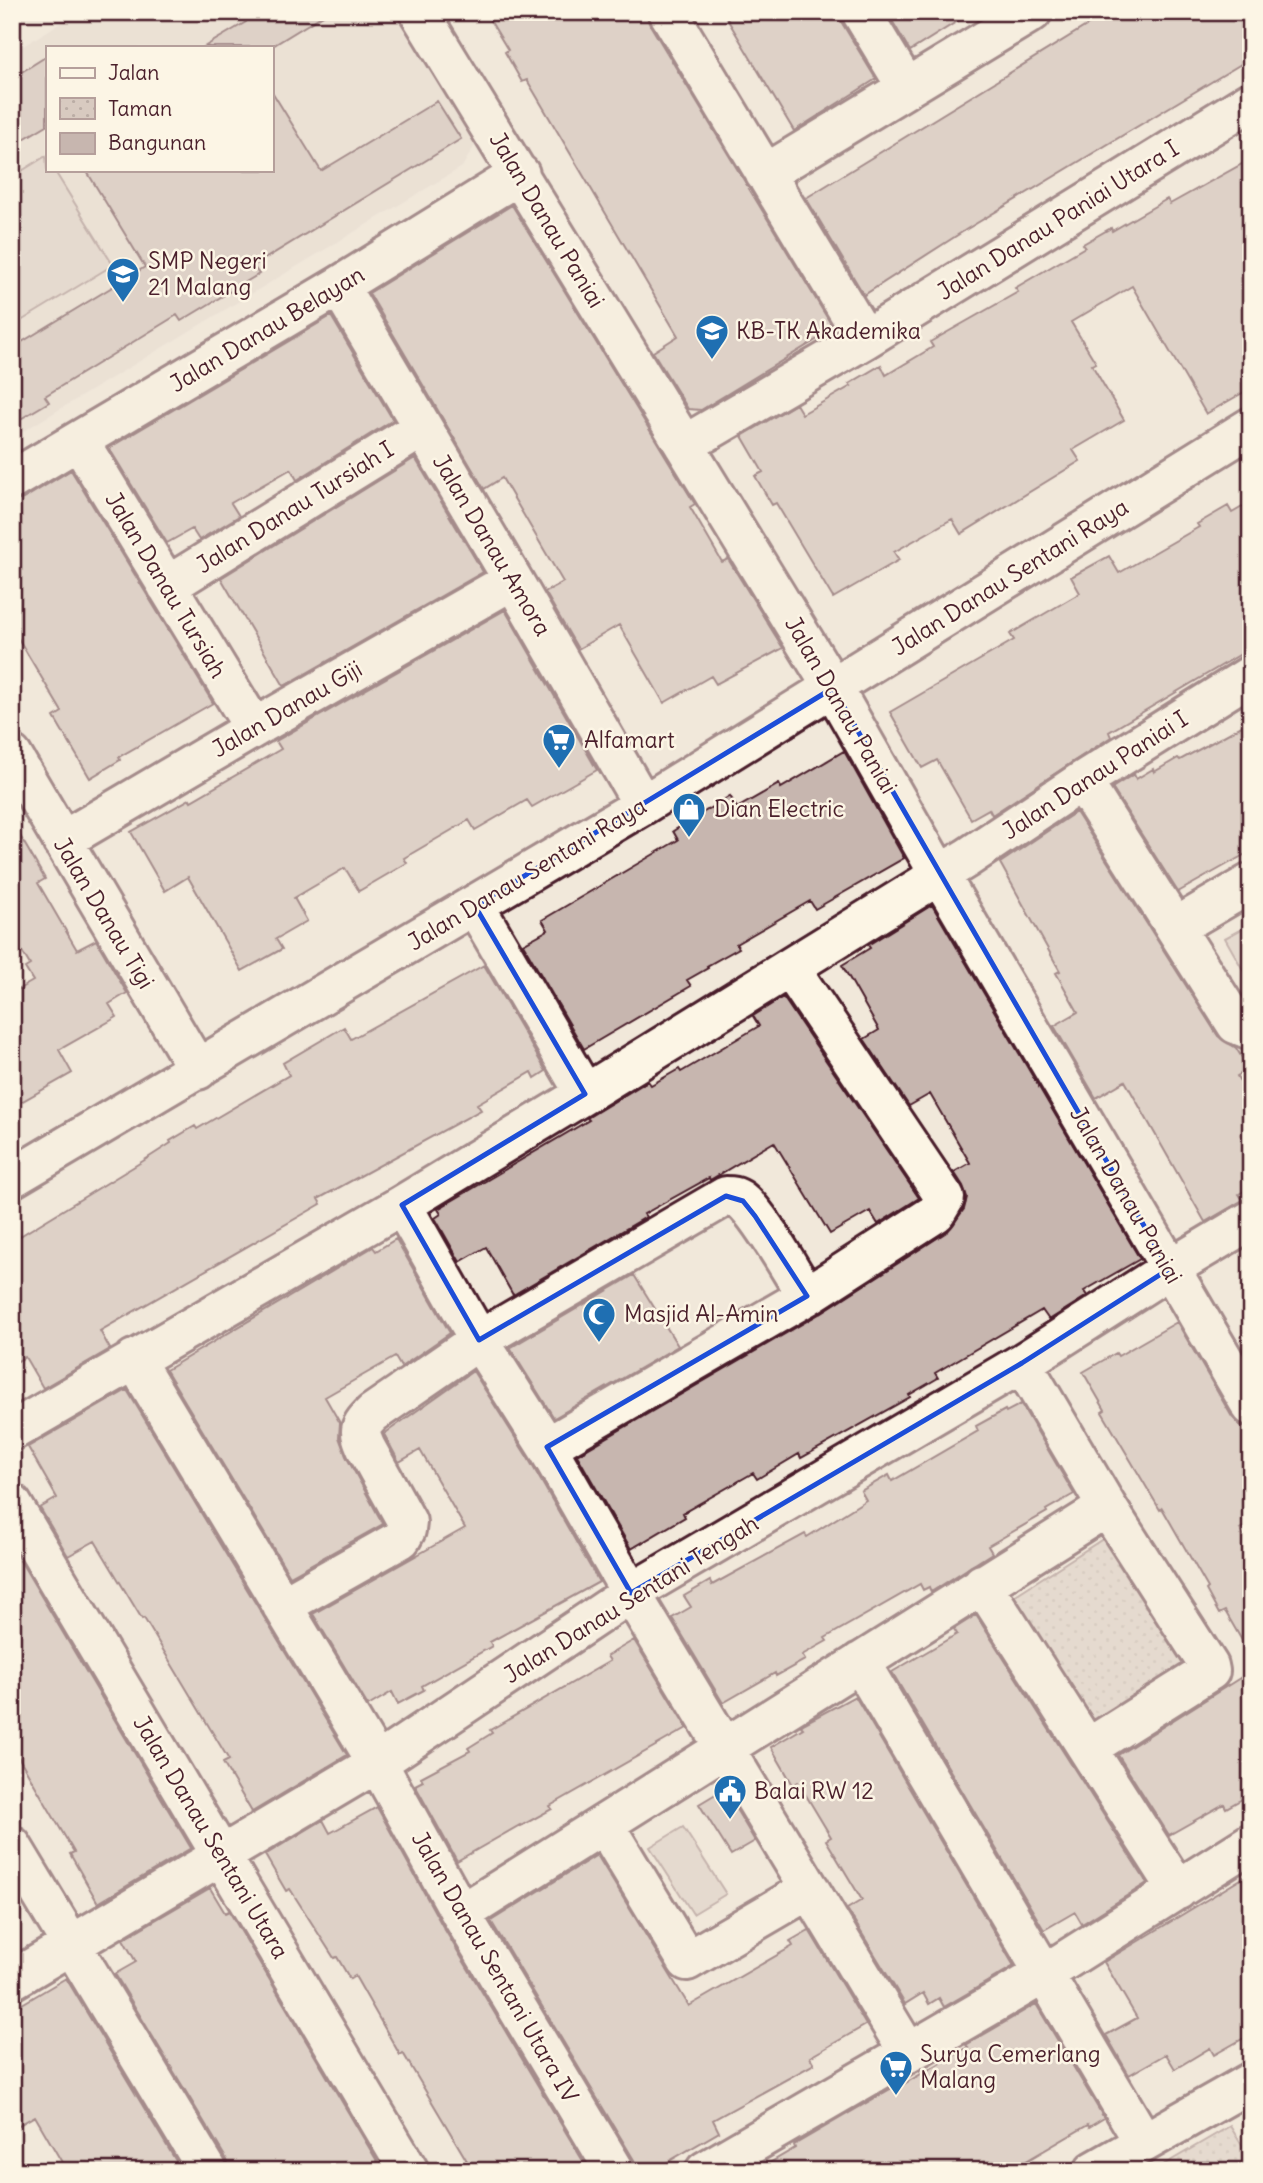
<svg xmlns="http://www.w3.org/2000/svg" width="1263" height="2183" viewBox="0 0 1263 2183" font-family="Delius,sans-serif">
<style>
.built{fill:#e4d9cd;fill-rule:evenodd}
.grass{fill:#d8cac0;stroke:#917476;stroke-width:2}
.park{fill:url(#park-dots);stroke:#917476;stroke-width:2}
.building{fill:#c7b6af;stroke:#4a1f2b;stroke-width:2}
.lines{fill:none;stroke-linecap:round;stroke-linejoin:round}
.street-casing{stroke:#4a1f2b;stroke-width:44}
.street{stroke:#fcf5e5;stroke-width:38}
.marked{fill:none;stroke:#1d4ed8;stroke-width:5;stroke-linejoin:round}
.labels{text-anchor:middle;stroke-width:5;stroke-linejoin:round;paint-order:stroke}
.street-label{font-size:23px;fill:#4a1f2b;stroke:#fcf5e5}
.poi-label{font-size:23px;fill:#4a1f2b;stroke:#fcf5e5;text-anchor:start}
</style>
<defs>
<pattern id="park-dots" width="8" height="8" patternUnits="userSpaceOnUse" patternTransform="scale(1.75)"><rect width="8" height="8" fill="#d8cac0"/><path d="M2 2h.1M6 6h.1" fill="none" stroke="#bbada5" stroke-width="1.8" stroke-linecap="round"/></pattern>
</defs>
<rect width="100%" height="100%" fill="#f1e8da"/>
<filter id="ink" filterUnits="userSpaceOnUse"><feTurbulence type="fractalNoise" baseFrequency=".0143" numOctaves="2"/><feDisplacementMap in="SourceGraphic" scale="14" xChannelSelector="R" yChannelSelector="G"/><feConvolveMatrix kernelMatrix="1 2 1 2 8 2 1 2 1" color-interpolation-filters="sRGB"/></filter>
<g filter="url(#ink)">
<!-- built -->
<path class="built" d="M78 12H393L475 145 462 167 12 438V53ZM47 47H271V170H47Z"/>
<!-- grass -->
<path class="grass" d="M46 156 47 170H54L113 265 16 324 12 318V177Z
M1251 924V984L1225 938Z
M683 1827 726 1894 693 1914 650 1847Z"/>
<!-- park -->
<path class="park" d="M1106 1537 1187 1664 1093 1721 1014 1596Z
M1230 2126 1251 2160V2171H1153Z"/>
<!-- building -->
<path class="building" d="M240 12H328L271 47H204L246 22Z
M485 12H646L649 23 834 329 701 410 688 409 653 352 678 336 527 80 522 82 505 52 508 50Z
M723 12H839L842 23 876 79 794 131Z
M887 12H972L910 51Z
M1109 12H1251V58L967 229 864 295 806 198Z
M47 56V125L12 146V78Z
M271 90 321 171 437 101 461 139 253 266 259 274 181 321 177 315 45 396 49 402 12 424V348L145 267 86 170H271Z
M1251 159V388L1206 414 1132 286 1071 322 1096 363 1092 365 1124 420 1073 450 1080 461 961 534 952 519 894 552 899 560 833 598 776 503 772 505 755 476 763 472 742 436 796 404 802 414 851 386 849 384 881 365 886 375 933 347 930 342 1018 292 1015 288 1085 247 1083 244 1111 228 1112 231 1167 199 1170 204Z
M512 205 695 504 690 507 722 562 728 559 783 648 716 684 711 676 664 703 619 625 578 649 545 592 563 582 502 478 484 489 369 293Z
M331 316 393 420 297 480 291 469 231 503 239 516 199 540 192 529 167 543 109 448Z
M415 458 483 572 284 686 221 578Z
M71 470 213 703 119 757 120 760 90 778 54 717 62 712 12 628V502L23 499Z
M1251 502V648L1109 732 1111 737 992 815 989 809 971 819 937 760 922 768 890 712 1014 640 1010 634 1080 593 1071 577 1109 556 1119 573 1199 527 1197 524 1228 506 1232 513Z
M505 610 597 770 532 807 527 800 475 830 469 820 404 858 407 863 359 891 345 868 294 898 307 921 276 939 282 949 242 971 188 877 165 891 131 832 190 799 191 801 281 749 276 741Z
M1251 721V851L1178 892 1112 788 1134 774 1136 779 1153 769 1154 772 1178 758 1180 760Z
M844 751 904 858 815 909 810 901 736 944 739 948 707 966 708 968 687 980 691 986 584 1049 523 944 548 930 542 920 678 840 673 831 730 796 737 808 779 784 781 788Z
M1076 812 1218 1036 1236 1048 1249 1069 1237 1076 1251 1101V1187L1239 1194 1243 1200 1205 1222 1125 1081 1096 1098 1054 1026 1078 1012 1056 973 1060 971 1000 863Z
M12 822 45 879 38 883 77 950 96 940 127 993 109 1004 117 1017 59 1050 72 1073 12 1107V993L33 981 25 968 30 965 12 935Z
M932 905 1140 1259 1084 1291 1087 1296 1049 1320 1042 1310 935 1373 938 1378 909 1395 910 1397 801 1458 799 1454 757 1479 753 1473 683 1513 685 1517 631 1549 577 1455 819 1314 948 1231 964 1209 967 1197 963 1186 954 1172 970 1163 930 1094 909 1106 864 1039 879 1030 842 965 870 948 868 945Z
M484 965 546 1071 535 1078 532 1072 477 1104 481 1110 318 1199 321 1204 100 1331 110 1349 43 1388 25 1357 12 1364V1241L143 1161 171 1143 170 1141 195 1126 197 1129 289 1075 283 1063 344 1027 351 1039Z
M783 997 919 1198 878 1224 870 1211 830 1234 774 1142 710 1180 709 1178 644 1214 646 1217 513 1295 486 1247 460 1262 435 1218 441 1214 438 1209 589 1120 587 1118 648 1081 651 1085 679 1069 681 1072 759 1026 753 1016Z
M396 1239 450 1333 401 1367 395 1357 325 1397 340 1423 339 1437 346 1456 383 1524 290 1576 166 1370 373 1247 376 1251Z
M634 1275 678 1346 554 1418 510 1348Z
M1177 1322 1232 1417 1240 1425 1251 1428V1523L1240 1529 1251 1550V1656L1225 1611 1219 1614 1206 1590 1208 1588 1162 1508 1160 1510 1102 1412 1105 1410 1083 1372 1116 1353 1118 1356Z
M473 1371 528 1458 599 1582 490 1642 492 1646 422 1686 424 1690 398 1704 392 1692 368 1706 313 1614 465 1528 420 1450 399 1462 384 1434Z
M127 1390 347 1755 252 1812 223 1763 229 1760 144 1618 142 1619 95 1541 68 1556 40 1508 57 1498 28 1447Z
M1021 1404 1074 1494 1046 1510 1047 1512 988 1546 992 1553 931 1592 929 1587 923 1590 920 1584 825 1638 827 1641 802 1655 805 1660 776 1676 775 1673 723 1703 672 1618 691 1607 684 1596 710 1581 712 1585 805 1534 807 1537 866 1500 861 1491 889 1475 892 1481 978 1431 976 1426 1005 1410 1006 1412Z
M12 1547 191 1848 98 1903 70 1854 74 1852 12 1746Z
M976 1615 1147 1883 1082 1924 1075 1912 1044 1930 892 1672 957 1634 954 1629Z
M634 1640 687 1728 550 1806 552 1809 521 1826 520 1825 457 1861 415 1785 423 1781 421 1777 470 1751 468 1748 492 1733 490 1730 610 1661 607 1656Z
M1251 1671V1794L1226 1808 1224 1804 1169 1835 1118 1755Z
M855 1696 1014 1966 944 2007 939 1998 929 2004 923 1993 905 2004 847 1909 862 1900 826 1840 831 1837 798 1782 793 1785 771 1747 803 1728 801 1726 803 1724Z
M724 1789 755 1841 731 1855 699 1804Z
M377 1807 442 1925 589 2171H473L403 2053 400 2055 355 1976 350 1979 337 1957 334 1958 290 1889 286 1891 265 1855 323 1820 330 1833Z
M597 1855 689 2006 793 1946 790 1941 809 1930 866 2025 810 2057 814 2064 713 2120 719 2132 652 2171H637L634 2160 491 1921Z
M1251 1873V2034L1214 2055 1210 2048 1175 2069 1166 2054 1129 2075 1106 2035 1137 2018 1104 1962Z
M210 1888 225 1913 229 1911 383 2171H230L227 2160 115 1974 136 1962 123 1939Z
M66 1978 182 2171H67L35 2116 12 2129V2010Z
M1036 2004 1104 2118 1089 2127 1088 2125 1009 2171H756L795 2148 794 2145 899 2084 900 2086 968 2047 966 2045Z"/>
<g class="lines">
<defs>
<path id="street" d="M419 12 833 688 939 874 1251 1406
M668 12 865 339
M861 12 907 88
M765 174 1032 12
M339 286 513 580 643 805
M79 441 254 728
M684 445 865 339 1251 101
M12 480 339 286 520 174
M167 586 422 428
M12 755 198 1070
M1082 781 1236 1024 1251 1030
M62 841 254 728 513 580
M475 906 585 1094
M1176 927 1251 883
M12 1178 643 805 1251 427
M402 1205 479 1340 547 1447 631 1593 908 2052
M134 1359 383 1773 461 1914 615 2171
M1022 1363 1107 1507 1209 1666 1210 1671 1088 1748
M12 1431 402 1205 585 1094 967 858 1082 781 1251 675
M547 1447 807 1296 936 1213 945 1198 790 968
M12 1504 409 2171
M982 1584 1178 1890
M282 1606 401 1539 406 1530 407 1522 366 1448C358 1430 359 1427 373 1413L479 1340 726 1196C732 1196 736 1196 741 1200 761 1216 791 1272 807 1296
M860 1662 1143 2141
M604 1824 687 1961 810 1889
M12 1846 208 2171
M461 1914 1107 1507
M12 1980 377 1763 631 1593 1022 1363 1169 1269 1251 1220
M705 2171 1044 1974 1251 1843
M1094 2171 1251 2082"/>
</defs>
<!-- street casing -->
<use href="#street" class="street-casing"/>
<!-- street -->
<use href="#street" class="street"/>
</g>
</g>
<!-- marked area -->
<path d="M0 0H1263V2183H0ZM833 688 1169 1269 1022 1363 631 1593 547 1447 807 1296 755 1216 743 1201 726 1196 479 1340 402 1205 585 1094 475 906Z" fill="#f1e8da" fill-opacity=".55" fill-rule="evenodd"/>
<path class="marked" d="M833 688 1169 1269 1022 1363 631 1593 547 1447 807 1296 755 1216 743 1201 726 1196 479 1340 402 1205 585 1094 475 906Z"/>
<!-- icons -->
<defs>
<symbol id="school-pin" viewBox="-11 -11 22 30"><path d="M0 17L-7.5 6A9.5 9.5 0 1 1 7.5 6Z" fill="#1f6fb2" stroke="#fcf5e5"/><path d="M0-5L7-2L0 1L-7-2ZM-4 1L0 2.5L4 1V4Q0 6-4 4Z" fill="#fff"/></symbol>
<symbol id="supermarket-pin" viewBox="-11 -11 22 30"><path d="M0 17L-7.5 6A9.5 9.5 0 1 1 7.5 6Z" fill="#1f6fb2" stroke="#fcf5e5"/><path d="M-6-5.5h2.5l.6 2H6L4.5 2H-2.5L-4.4-4H-6ZM-1.5 3.2a1.3 1.3 0 1 0 .1 0ZM3 3.2a1.3 1.3 0 1 0 .1 0Z" fill="#fff"/></symbol>
<symbol id="shop-pin" viewBox="-11 -11 22 30"><path d="M0 17L-7.5 6A9.5 9.5 0 1 1 7.5 6Z" fill="#1f6fb2" stroke="#fcf5e5"/><path d="M-5-2.5h2.3a2.7 3.5 0 0 1 5.4 0H5L5.5 6h-11ZM-1.5-2.5h3a1.5 2.3 0 0 0-3 0Z" fill="#fff"/></symbol>
<symbol id="mosque-pin" viewBox="-11 -11 22 30"><path d="M0 17L-7.5 6A9.5 9.5 0 1 1 7.5 6Z" fill="#1f6fb2" stroke="#fcf5e5"/><path d="M3.5-4.9A6 6 0 1 0 3.5 4.9A5 5 0 1 1 3.5-4.9Z" fill="#fff"/></symbol>
<symbol id="civic-pin" viewBox="-11 -11 22 30"><path d="M0 17L-7.5 6A9.5 9.5 0 1 1 7.5 6Z" fill="#1f6fb2" stroke="#fcf5e5"/><path d="M-.6-6.5H3V-4.5H.6V-3L4-1V1h2V6H-6V1h2V-1L-.6-3ZM-1.2 2.5V6h2.4V2.5Z" fill="#fff"/></symbol>
</defs>
<g fill-rule="evenodd">
<use href="#school-pin" x="104" y="255" width="38" height="52"/>
<use href="#school-pin" x="693" y="312" width="38" height="52"/>
<use href="#supermarket-pin" x="540" y="721" width="38" height="52"/>
<use href="#shop-pin" x="670" y="790" width="38" height="52"/>
<use href="#mosque-pin" x="580" y="1295" width="38" height="52"/>
<use href="#civic-pin" x="711" y="1772" width="38" height="52"/>
<use href="#supermarket-pin" x="877" y="2048" width="38" height="52"/>
</g>
<g class="labels">
<!-- street labels -->
<g class="street-label">
<text transform="translate(547 220) rotate(59)" y="8">Jalan Danau Paniai</text>
<text transform="translate(1058 220) rotate(-32)" y="8">Jalan Danau Paniai Utara I</text>
<text transform="translate(267 329) rotate(-31)" y="8">Jalan Danau Belayan</text>
<text transform="translate(295 507) rotate(-32)" y="8">Jalan Danau Tursiah I</text>
<text transform="translate(492 545) rotate(59)" y="8">Jalan Danau Amora</text>
<text transform="translate(1010 577) rotate(-32)" y="8">Jalan Danau Sentani Raya</text>
<text transform="translate(166 585) rotate(59)" y="8">Jalan Danau Tursiah</text>
<text transform="translate(841 705) rotate(60)" y="8">Jalan Danau Paniai</text>
<text transform="translate(287 709) rotate(-30)" y="8">Jalan Danau Giji</text>
<text transform="translate(1095 775) rotate(-33)" y="8">Jalan Danau Paniai I</text>
<text transform="translate(527 874) rotate(-31)" y="8">Jalan Danau Sentani Raya</text>
<text transform="translate(104 913) rotate(59)" y="8">Jalan Danau Tigi</text>
<text transform="translate(1126 1195) rotate(60)" y="8">Jalan Danau Paniai</text>
<text transform="translate(631 1599) rotate(-32)" y="8">Jalan Danau Sentani Tengah</text>
<text transform="translate(211 1837) rotate(59)" y="8">Jalan Danau Sentani Utara</text>
<text transform="translate(495 1967) rotate(60)" y="8">Jalan Danau Sentani Utara IV</text>
</g>
<!-- poi labels -->
<g class="poi-label">
<text x="148" y="269">SMP Negeri<tspan x="148" dy="26">21 Malang</tspan></text>
<text x="736" y="339">KB-TK Akademika</text>
<text x="584" y="748">Alfamart</text>
<text x="714" y="817">Dian Electric</text>
<text x="624" y="1322">Masjid Al-Amin</text>
<text x="754" y="1799">Balai RW 12</text>
<text x="920" y="2062">Surya Cemerlang<tspan x="920" dy="26">Malang</tspan></text>
</g>
</g>
<!-- margin -->
<rect width="1263" height="2183" fill="none" stroke="#fcf5e5" stroke-width="42"/>
<rect x="21" y="21" width="1221" height="2141" fill="none" stroke="#4a1f2b" stroke-width="2.5" filter="url(#ink)"/>
<!-- legend -->
<rect x="46" y="46" width="228" height="126" fill="#fcf5e5" stroke="#b59f9b" stroke-width="2"/>
<rect x="60" y="68" width="35" height="10" fill="#fcf5e5" stroke="#b59f9b" stroke-width="2"/>
<text x="108" y="80" font-size="21" fill="#4a1f2b">Jalan</text>
<rect x="60" y="98" width="35" height="21" fill="url(#park-dots)" stroke="#b59f9b" stroke-width="2"/>
<text x="108" y="116" font-size="21" fill="#4a1f2b">Taman</text>
<rect x="60" y="133" width="35" height="21" fill="#c7b6af" stroke="#b59f9b" stroke-width="2"/>
<text x="108" y="150" font-size="21" fill="#4a1f2b">Bangunan</text>
</svg>
